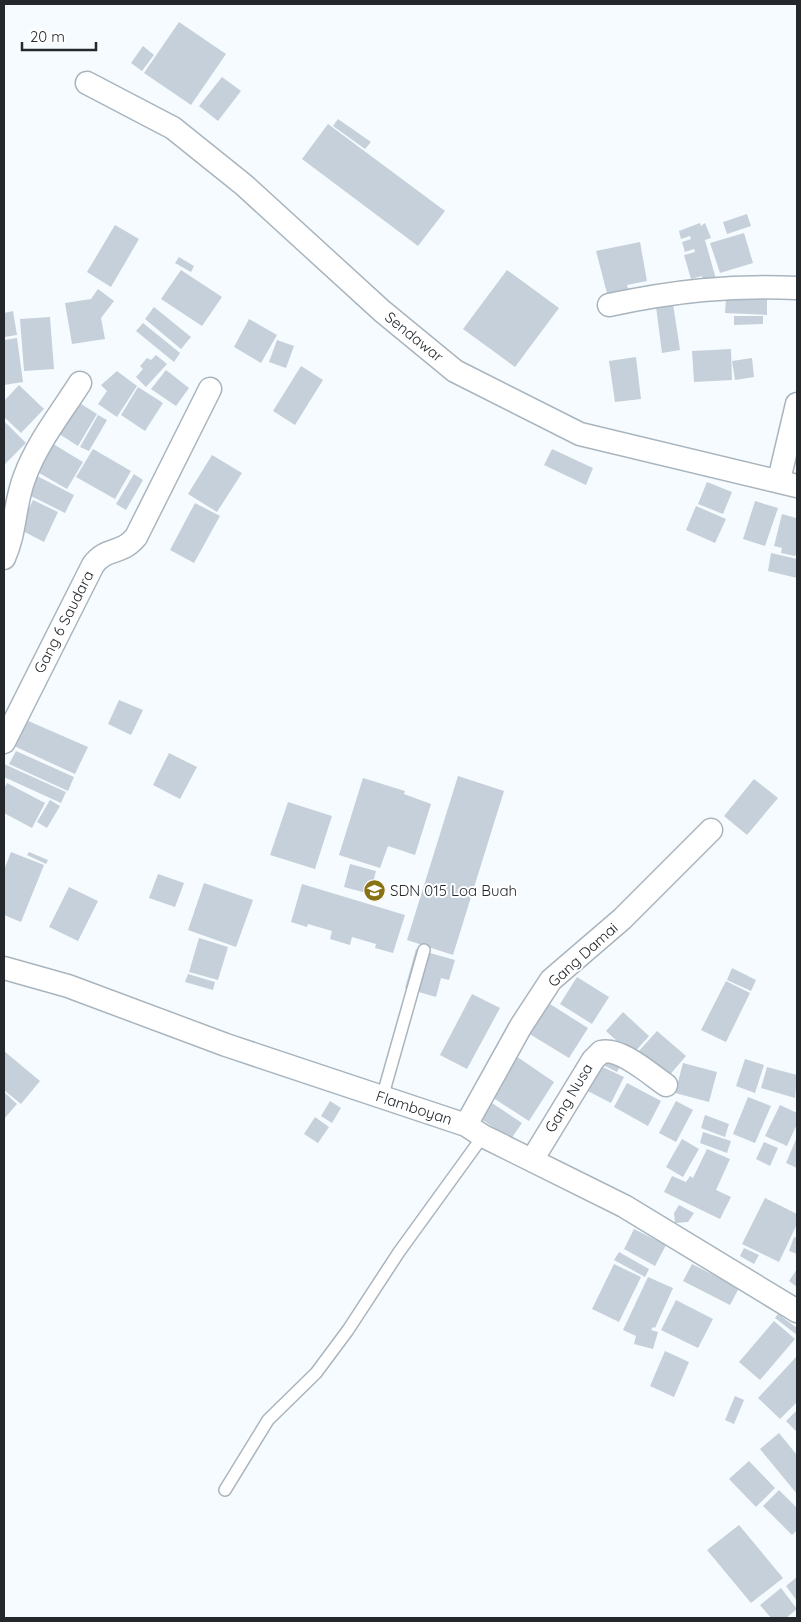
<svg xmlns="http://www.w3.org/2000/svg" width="801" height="1622" viewBox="0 0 801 1622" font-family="Quicksand,sans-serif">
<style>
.building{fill:#c5d0da}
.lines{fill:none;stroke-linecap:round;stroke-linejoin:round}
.lane-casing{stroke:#a9b5be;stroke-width:14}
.street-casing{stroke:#a9b5be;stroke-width:25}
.lane{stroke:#fff;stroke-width:11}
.street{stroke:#fff;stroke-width:22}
.labels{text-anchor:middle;stroke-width:4;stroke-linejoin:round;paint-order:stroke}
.street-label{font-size:15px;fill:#24282c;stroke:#fff}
.poi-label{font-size:15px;fill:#24282c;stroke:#fff;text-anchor:start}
</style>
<rect width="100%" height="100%" fill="#f6fbff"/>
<!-- building -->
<path class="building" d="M179 22 226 54 191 105 144 73Z
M143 46 154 55 142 71 131 63Z
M222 77 241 91 218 121 199 106Z
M338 119 371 142 365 149 333 126Z
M328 124 445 211 418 246 302 159Z
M747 214 751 226 727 234 723 222Z
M700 223 701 226 705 223 711 238 705 240 716 279 703 282 702 276 691 279 684 255 695 252 694 249 685 252 682 242 691 239 690 236 681 239 679 231Z
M115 225 139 239 111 287 87 272Z
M744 233 753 263 720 273 710 243Z
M640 242 647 281 627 285 629 292 608 297 596 251Z
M179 257 194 266 191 272 175 263Z
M181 270 222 297 202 326 161 299Z
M507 270 559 308 515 367 463 329Z
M98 289 114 301 101 318 105 339 72 344 65 303 91 299Z
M672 297 680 350 662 353 655 299Z
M726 298 767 299V315L725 313Z
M154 307 191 337 181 349 145 319Z
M13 311 17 335 4 337V313Z
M734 316H763V324L734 325Z
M50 317 54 369 24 371 20 319Z
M249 319 277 335 261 363 234 347Z
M143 323 180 353 174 362 136 331Z
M17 338 23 382 4 385V340Z
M277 340 294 346 286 368 269 362Z
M731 349 732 380 694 382 692 351Z
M156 355 167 364 146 387 136 377 143 369 140 366 147 358 151 360Z
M636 357 641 399 615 402 609 361Z
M752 358 754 377 735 380 732 361Z
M301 366 323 380 295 425 273 411Z
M166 370 189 388 176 406 151 389Z
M117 371 137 386 117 417 98 404 107 391 101 385Z
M19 385 44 409 21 433 4 417V401Z
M138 387 163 403 145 431 121 415Z
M75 400 97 414 78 446 56 432Z
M98 415 107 420 89 451 80 447Z
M4 421 26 443 5 464 4 462Z
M50 442 83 462 67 489 34 470Z
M93 449 131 471 115 499 76 477Z
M552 449 593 468 586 485 544 465Z
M212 455 242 473 217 512 188 494Z
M134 474 143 480 126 510 116 504Z
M37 476 74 495 65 513 27 494Z
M707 482 732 492 723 514 698 504Z
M33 500 58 512 44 542 19 529Z
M755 501 778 508 765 546 743 539Z
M195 503 220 516 194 563 170 550Z
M696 506 726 519 715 543 686 530Z
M782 514 796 518 797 552 795 556 781 553 782 548 774 546Z
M771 553 797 559V578L768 571Z
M119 700 143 710 131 735 108 724Z
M26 720 88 747 75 774 14 746Z
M16 751 74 777 68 791 9 764Z
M169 753 197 767 180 799 153 785Z
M4 764 66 792 61 803 4 777Z
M458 776 504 791 453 955 407 940Z
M363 778 405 791 404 794 431 804 415 855 388 846 380 868 339 855Z
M754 779 778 798 747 835 724 816Z
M7 783 45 803 32 828 4 813V789Z
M50 800 60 806 47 828 37 822Z
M288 802 332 816 315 869 270 855Z
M11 852 44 865 21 922 4 915V870Z
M29 852 48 860 46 864 27 855Z
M350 864 376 871 370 894 344 887Z
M158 874 184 883 175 907 149 898Z
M204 883 253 900 236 947 188 930Z
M302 884 405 915 393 953 375 948 376 944 352 937 350 945 330 939 332 931 308 924 307 927 291 922Z
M69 887 98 901 78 941 49 927Z
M199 938 228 947 218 980 189 972Z
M416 949 455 960 449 980 441 978 436 997 405 988Z
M732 968 756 980 751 991 727 980Z
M188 974 215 982 213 990 185 982Z
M577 977 609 997 592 1024 560 1004Z
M726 981 750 993 726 1042 701 1030Z
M472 994 500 1008 467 1069 440 1055Z
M542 999 588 1028 569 1058 523 1030Z
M623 1012 649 1036 632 1055 606 1031Z
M657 1031 686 1056 667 1078 638 1052Z
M4 1051 40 1081 21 1104 4 1090Z
M513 1054 554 1082 529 1121 487 1094Z
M745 1059 764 1065 755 1093 736 1086Z
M592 1062 624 1077 611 1103 580 1087Z
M597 1062H622L617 1072Z
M683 1063 717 1072 709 1102 675 1093Z
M767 1067 797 1075 795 1098 761 1088Z
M627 1083 661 1101 648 1126 614 1107Z
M4 1092 17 1104 4 1119Z
M748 1097 771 1106 755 1143 733 1134Z
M486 1099 522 1123 511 1139 475 1115Z
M330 1101 341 1108 332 1123 321 1116Z
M676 1101 693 1110 676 1142 659 1133Z
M780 1105 797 1113V1124L787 1146 765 1136Z
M705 1115 729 1124 725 1137 701 1128Z
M315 1117 329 1127 318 1143 304 1134Z
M703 1132 731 1141 727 1153 700 1143Z
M797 1137V1168L786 1163Z
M682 1139 699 1149 683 1177 666 1167Z
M764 1142 778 1148 770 1166 756 1159Z
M707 1149 730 1159 716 1190 731 1197 720 1219 664 1192 672 1176 686 1182 690 1176 693 1178Z
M765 1198 797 1214V1224L779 1262 742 1244Z
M679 1205 694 1213 688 1222 675 1223 674 1213Z
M634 1229 666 1245 655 1266 624 1249Z
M794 1237 797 1238V1254L789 1251Z
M744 1248 759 1255 754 1264 740 1256Z
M619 1252 649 1269 645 1277 614 1260Z
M614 1264 641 1277 619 1322 592 1309Z
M692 1264 739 1288 730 1305 683 1281Z
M797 1269V1287L789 1281Z
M648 1277 673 1288 655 1328 653 1327 651 1330 658 1332 653 1349 634 1344 636 1336 623 1330Z
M676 1300 713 1319 698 1348 661 1330Z
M778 1314 797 1328V1335L775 1318Z
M774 1321 795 1339 760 1380 739 1362Z
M665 1351 689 1362 674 1397 650 1386Z
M797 1356V1402L780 1419 758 1398Z
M735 1396 744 1400 734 1424 725 1420Z
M797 1410V1432L786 1421Z
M779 1433 797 1455V1494L760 1449Z
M749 1461 775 1488 756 1507 729 1479Z
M779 1490 797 1508V1530L792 1535 763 1506Z
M739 1525 783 1578 751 1603 707 1550Z
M797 1577V1601L786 1586Z
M781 1588 797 1609 786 1618H771L760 1605Z"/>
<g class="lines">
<defs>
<path id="lane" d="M382 1098 424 950
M225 1490 268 1420 316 1373 348 1330 399 1252 483 1136"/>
<path id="street" d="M87 83 173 128 244 185 382 311 455 371 580 434 797 486
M609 305C675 291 730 285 797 288
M779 480 797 404
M4 558C16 532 14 503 25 476 37 443 61 413 80 383
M4 742 93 565C107 546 120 556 136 537L210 389
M4 968 68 986 226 1045 466 1125 483 1136 624 1206 797 1311
M466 1125 521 1026 551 980 622 919 711 830
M532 1160 593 1060 601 1052C620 1047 650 1074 666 1085"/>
</defs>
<!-- lane casing -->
<use href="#lane" class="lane-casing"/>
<!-- street casing -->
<use href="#street" class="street-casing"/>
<!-- lane -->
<use href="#lane" class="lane"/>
<!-- street -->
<use href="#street" class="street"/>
</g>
<!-- icons -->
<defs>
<symbol id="school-disc" viewBox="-11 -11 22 22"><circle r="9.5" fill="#887214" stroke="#fff"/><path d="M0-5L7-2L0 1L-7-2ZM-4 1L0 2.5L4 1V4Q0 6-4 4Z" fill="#fff"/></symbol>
</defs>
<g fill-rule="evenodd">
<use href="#school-disc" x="362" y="878" width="25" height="25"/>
</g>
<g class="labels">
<!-- street labels -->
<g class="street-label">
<text transform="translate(414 337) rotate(39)" y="5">Sendawar</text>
<text transform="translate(64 622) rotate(-63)" y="5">Gang 6 Saudara</text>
<text transform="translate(583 955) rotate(-42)" y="5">Gang Damai</text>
<text transform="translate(569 1098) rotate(-59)" y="5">Gang Nusa</text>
<text transform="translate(414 1108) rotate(18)" y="5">Flamboyan</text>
</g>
<!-- poi labels -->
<g class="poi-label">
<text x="390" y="896">SDN 015 Loa Buah</text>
</g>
</g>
<!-- border -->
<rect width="801" height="1622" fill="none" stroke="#24282c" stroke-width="10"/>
<!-- scale -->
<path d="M22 42v8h74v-8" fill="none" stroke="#24282c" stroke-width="2.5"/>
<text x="30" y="42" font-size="15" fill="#24282c" stroke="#ffffff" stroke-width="4" paint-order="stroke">20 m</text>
</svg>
